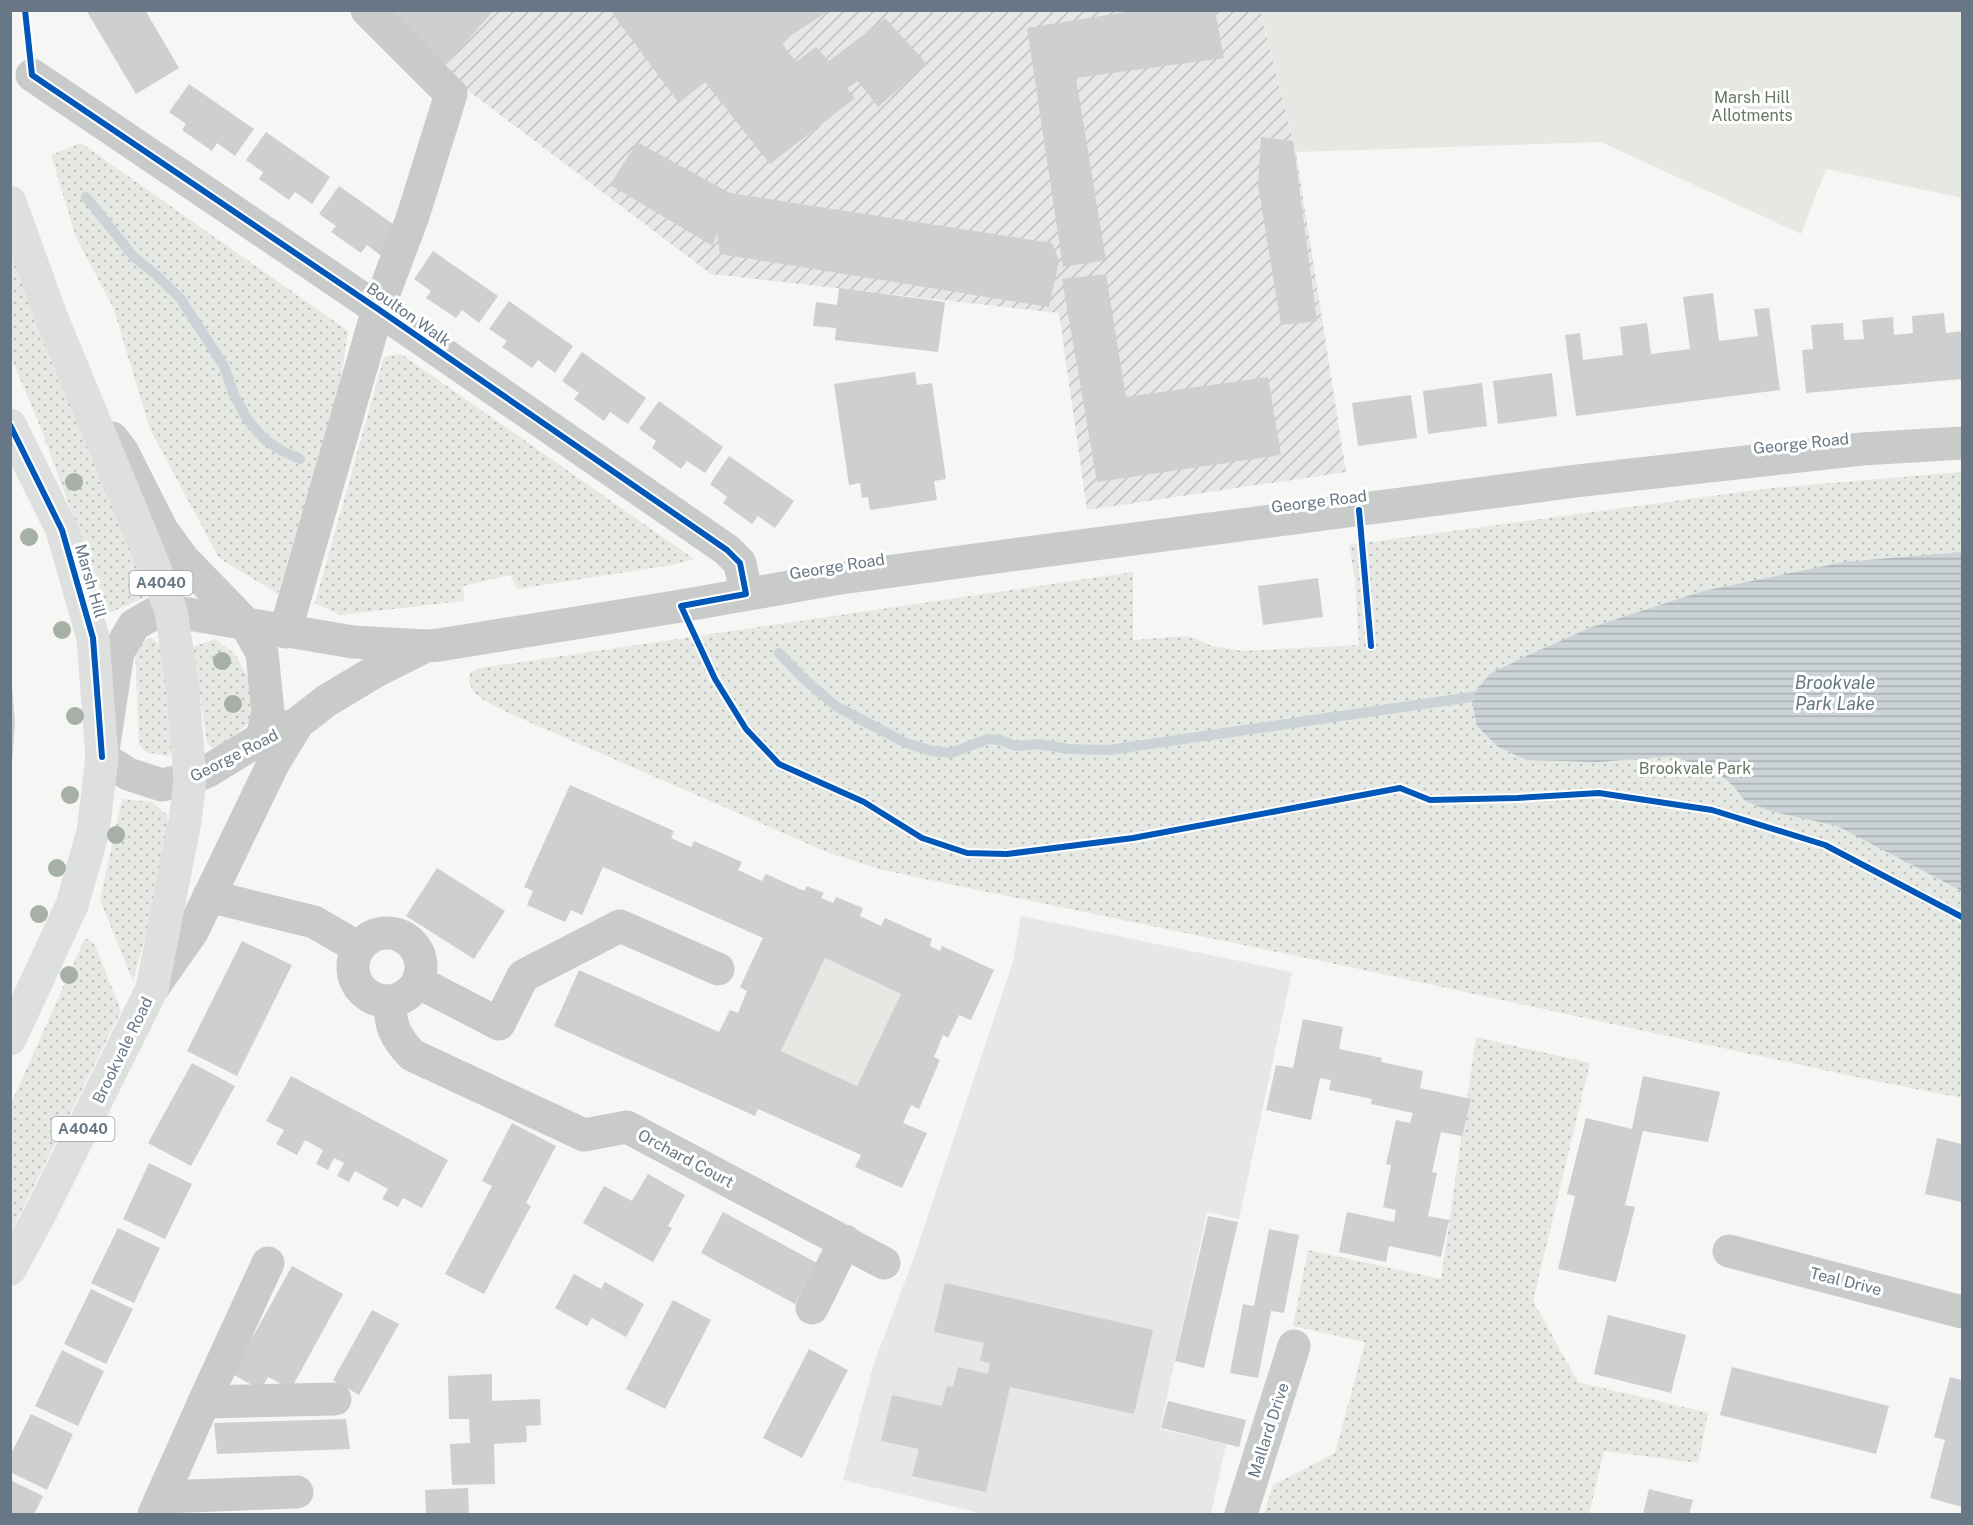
<svg xmlns="http://www.w3.org/2000/svg" width="1973" height="1525" viewBox="0 0 1973 1525" font-family="'Public Sans',sans-serif">
<style>
.built{fill:#e6e8e8}
.industrial{fill:url(#industrial-furrows)}
.grass{fill:url(#grass-dots)}
.garden{fill:#e5e8e3}
.water{fill:url(#water-rules)}
.lines{fill:none;stroke-linecap:round;stroke-linejoin:round}
.stream{stroke:#cbd3d6;stroke-width:10}
.building{fill:#cdcfd0;fill-rule:evenodd}
.minor{stroke:#c9cbcb;stroke-width:33}
.major{stroke:#dedfdf;stroke-width:33}
.cycleway-casing{stroke:#fff;stroke-width:10}
.cycleway{stroke:#0057b8;stroke-width:6}
.tree{fill:#a7b0a4}
.labels{text-anchor:middle;stroke-width:6;stroke-linejoin:round;paint-order:stroke}
.shield{fill:#fff;stroke:#95a0aa;stroke-width:1.5}
.shield-label{font-size:15px;font-weight:bold;fill:#677785}
.park-label{font-size:16px;fill:#667762;stroke:#fff}
.street-label{font-size:16px;fill:#677785;stroke:#fff}
.water-label{font-size:18px;font-style:italic;fill:#637881;stroke:#fff}
</style>
<defs>
<pattern id="industrial-furrows" width="10" height="10" patternUnits="userSpaceOnUse" patternTransform="scale(1.5)"><rect width="10" height="10" fill="#e6e8e8"/><path d="M-1 1l2-2M0 10L10 0M9 11l2-2" fill="none" stroke="#bec1c2"/></pattern>
<pattern id="grass-dots" width="8" height="8" patternUnits="userSpaceOnUse" patternTransform="scale(1.5)"><rect width="8" height="8" fill="#e5e8e3"/><path d="M2 2h.1M6 6h.1" fill="none" stroke="#bdc1be" stroke-width="1.8" stroke-linecap="round"/></pattern>
<pattern id="water-rules" width="6" height="5" patternUnits="userSpaceOnUse" patternTransform="scale(1.5)"><rect width="6" height="5" fill="#cbd3d6"/><path d="M0 2.5h6" fill="none" stroke="#a9b0b3"/></pattern>
</defs>
<rect width="100%" height="100%" fill="#f6f6f5"/>
<!-- built -->
<path class="built" d="M1021 916 1292 972 1239 1219 1207 1212 1160 1429 1226 1444 1211 1514H984L843 1480 873 1366 913 1260 1013 962Z"/>
<!-- industrial -->
<path class="industrial" d="M490 11H1260L1296 152 1346 472 1087 510 1059 313 711 274 442 71Z"/>
<!-- grass -->
<path class="grass" d="M81 143 348 331 339 391 278 594 219 558 150 429 113 307 76 237 51 155Z
M10 240 152 594 109 613 40 426 11 357Z
M401 354 694 559 672 565 517 589 510 575 463 586 464 601 340 615 315 603 384 357Z
M1962 472V1098L1870 1080 1364 970 882 870 829 853 513 715C496 705 464 697 470 673L480 668 1133 572V640L1189 636 1212 646 1243 651 1359 645 1355 578 1349 545 1771 488Z
M151 637 164 650 177 745 168 756 146 752 139 744 135 648Z
M215 639 235 654 249 679 253 718 233 738 214 749 207 743 193 647Z
M122 799 152 802 167 815 171 843 133 981 100 900Z
M85 938 94 943 121 1011 11 1232V1104Z
M1476 1037 1590 1063 1533 1301 1578 1382 1708 1413 1698 1463 1604 1451 1589 1514H1264L1273 1485 1335 1453 1365 1342 1293 1326 1308 1250 1441 1279Z"/>
<!-- garden -->
<path class="garden" d="M1260 11H1962V198L1826 169 1801 234 1601 142 1296 152Z
M825 958 901 994 857 1086 781 1051Z"/>
<!-- water -->
<path class="water" d="M1962 552V891L1837 826 1770 811 1745 801 1731 783 1709 769 1673 756 1598 762 1526 760 1497 746 1477 726 1471 697 1490 674 1522 658 1592 627 1703 591 1844 562Z"/>
<g class="lines">
<!-- stream -->
<path class="stream" d="M86 197 133 256 155 274 180 298 224 366 234 395 247 419 264 439 282 451 300 459
M779 653 804 679 837 707 906 743 932 751 951 753 988 739 1001 740 1015 746 1039 744 1068 749 1109 750 1471 697"/>
</g>
<!-- building -->
<path class="building" d="M86 10H145L179 68 136 94Z
M373 10H494L441 71Z
M615 10H830L781 42 796 62 816 47 829 61 885 18 927 64 878 107 858 81 847 88 855 98 770 164 705 82 679 103 612 13Z
M1138 10H1215L1224 58 1076 78 1106 260 1063 267 1027 28Z
M189 84 254 129 235 156 217 143 212 151 182 130 186 124 169 112Z
M266 132 330 177 312 204 295 192 289 200 259 179 263 172 246 160Z
M1261 137 1293 141 1317 321 1281 325 1258 185Z
M637 142 730 193 1052 243 1059 261 1049 307 720 254 717 233 713 246 610 185Z
M339 186 403 231 384 258 367 245 361 253 331 232 336 226 319 214Z
M433 251 498 296 479 323 462 310 456 318 426 298 431 291 414 279Z
M1106 274 1126 397 1268 377 1281 455 1097 482 1062 279Z
M839 288 945 302 938 352 835 340 836 328 813 326 816 302 837 305Z
M1713 293 1719 341 1758 336 1754 309 1769 308 1780 390 1576 416 1565 335 1580 333 1583 360 1623 355 1620 327 1647 323 1651 354 1690 349 1683 297Z
M509 301 573 346 555 373 538 360 532 368 502 347 507 341 489 329Z
M1944 313 1946 333 1962 331V379L1806 393 1802 350 1813 349 1811 325 1843 323 1844 340 1864 339 1862 320 1893 317 1894 335 1913 333 1912 316Z
M582 352 646 398 628 424 610 412 604 421 574 399 579 393 562 381Z
M915 372 917 385 932 383 946 479 934 481 937 500 870 510 868 497 862 498 860 483 849 485 834 384Z
M1552 373 1557 416 1498 424 1493 381Z
M1482 383 1487 426 1428 434 1423 391Z
M1411 395 1417 438 1358 446 1352 403Z
M659 401 723 447 705 473 687 461 681 469 652 448 656 441 639 429Z
M729 456 794 501 775 528 758 516 752 524 723 503 727 497 710 484Z
M1318 578 1323 617 1263 625 1258 586Z
M10 687H12L15 723 12 762H10Z
M570 785 674 831 671 838 691 847 694 841 742 862 738 870 762 881 766 874 804 891 807 886 824 893 821 898 833 903 836 897 863 908 860 916 881 926 885 918 932 939 930 946 940 951 942 946 994 970 971 1020 959 1015 948 1038 943 1035 934 1057 940 1060 919 1109 911 1105 903 1123 927 1133 902 1188 855 1167 861 1155 758 1109 755 1116 554 1026 579 970 719 1032 730 1010 738 1013 747 991 740 987 763 938 603 867 582 915 571 910 565 922 527 905 533 891 524 887ZM825 958 901 994 857 1086 781 1051Z
M437 868 505 911 474 959 406 916Z
M242 941 292 965 237 1076 187 1051Z
M1303 1019 1343 1027 1339 1049 1382 1058 1381 1062 1423 1071 1420 1088 1471 1099 1462 1136 1441 1132 1432 1172 1437 1173 1428 1216 1449 1220 1441 1257 1389 1246 1386 1262 1339 1252 1347 1212 1394 1222 1396 1210 1383 1207 1391 1165 1386 1164 1396 1120 1410 1123 1413 1113 1371 1104 1372 1099 1329 1090 1331 1080 1320 1078 1311 1120 1266 1110 1276 1065 1293 1068Z
M192 1063 235 1086 191 1166 148 1143Z
M291 1076 448 1160 422 1208 403 1198 398 1207 382 1199 388 1189 355 1171 349 1182 337 1176 344 1163 334 1158 328 1170 316 1164 323 1150 305 1140 297 1155 276 1144 284 1130 266 1121Z
M1643 1076 1720 1092 1708 1142 1643 1131 1625 1205 1635 1207 1616 1282 1558 1269 1575 1196 1567 1194 1586 1118 1632 1129Z
M512 1123 556 1146 526 1203 531 1206 484 1294 445 1274 492 1186 482 1181Z
M1937 1138 1962 1144V1202L1925 1194Z
M149 1163 192 1184 165 1239 123 1219Z
M648 1174 685 1195 668 1226 672 1228 653 1262 583 1223 604 1186 632 1201Z
M723 1212 817 1263 795 1304 701 1253Z
M1208 1216 1238 1222 1204 1368 1175 1361Z
M118 1228 160 1248 134 1303 91 1283Z
M1269 1229 1299 1235 1284 1313 1271 1311 1258 1378 1230 1373 1243 1304 1254 1306Z
M292 1266 343 1294 291 1389 268 1377 261 1390 232 1374Z
M574 1274 601 1289 605 1282 644 1304 626 1337 592 1318 587 1326 555 1308Z
M945 1283 1153 1330 1134 1414 1010 1387 986 1492 912 1476 919 1449 881 1441 892 1395 942 1406 947 1386 953 1387 958 1367 988 1374 990 1363 980 1361 984 1343 934 1332Z
M91 1289 133 1309 106 1364 64 1344Z
M673 1300 711 1320 665 1409 626 1389Z
M372 1310 399 1324 359 1395 333 1380Z
M1608 1315 1686 1335 1671 1393 1594 1374Z
M809 1349 848 1370 802 1458 763 1438Z
M62 1350 104 1371 78 1426 35 1406Z
M1732 1367 1889 1406 1876 1454 1720 1415Z
M492 1374V1401L540 1399 541 1425 526 1426 527 1442 494 1444 495 1484 452 1485 450 1444 470 1443 469 1419H449L448 1376Z
M1950 1377 1962 1380V1507L1930 1498 1945 1440 1934 1437Z
M1168 1401 1246 1420 1239 1447 1161 1428Z
M31 1414 73 1434 47 1490 10 1472V1456Z
M346 1419 350 1449 217 1454 214 1423Z
M10 1480 43 1496 34 1514H10Z
M468 1488 469 1514H426L425 1490Z
M1649 1489 1693 1500 1689 1514H1643Z"/>
<g class="lines">
<!-- minor -->
<path class="minor" d="M32 75 378 309 727 550 740 563 746 594
M112 438 122 451 162 530 183 559 246 624 262 653 268 712 262 738
M285 632 378 309 413 216 451 94 367 10
M426 646 376 671 326 701 298 723 262 738 208 771 190 779 162 785 128 774 102 757 118 652 134 625 153 614 171 611 353 642 426 646 439 645 681 606 834 579 1004 556 1576 481 1862 449 1962 443
M209 896 314 922 359 948
M353 967a34 34 0 1 1 68 0a34 34 0 1 1-68 0Z
M418 982 499 1024 523 976 620 926 718 969
M152 989 192 932 273 764 298 723
M390 1002C390 1026 395 1037 412 1055L584 1135 627 1127 884 1263
M1729 1251 1962 1312
M812 1308 845 1241
M204 1402 335 1399
M162 1497 297 1492
M154 1514 204 1402 268 1263
M1241 1514 1294 1346"/>
<!-- major -->
<path class="major" d="M10 202 51 316 152 561 171 611 183 690 190 779 185 821 152 989 40 1214 10 1269
M10 425 62 530 93 638 102 757 93 832 72 905 10 1039"/>
<defs>
<path id="cycleway" d="M25 10 32 75 378 309 727 550 740 563 746 594 681 606 715 679 746 729 779 764 864 802 922 838 967 853 1007 854 1133 838 1400 788 1430 800 1517 798 1599 793 1712 810 1825 845 1962 917
M10 425 62 530 93 638 102 757
M1359 510 1371 646"/>
</defs>
<!-- cycleway casing -->
<use href="#cycleway" class="cycleway-casing"/>
<!-- cycleway -->
<use href="#cycleway" class="cycleway"/>
</g>
<!-- trees -->
<g class="tree">
<circle cx="74" cy="482" r="9"/>
<circle cx="29" cy="537" r="9"/>
<circle cx="62" cy="630" r="9"/>
<circle cx="222" cy="661" r="9"/>
<circle cx="233" cy="704" r="9"/>
<circle cx="75" cy="716" r="9"/>
<circle cx="70" cy="795" r="9"/>
<circle cx="116" cy="835" r="9"/>
<circle cx="57" cy="868" r="9"/>
<circle cx="39" cy="914" r="9"/>
<circle cx="69" cy="975" r="9"/>
</g>
<g class="labels">
<!-- shield labels -->
<g class="shield">
<rect x="129.5" y="571" width="63" height="24" rx="4.5"/>
<rect x="51.5" y="1117" width="63" height="24" rx="4.5"/>
</g>
<g class="shield-label">
<text x="161" y="588">A4040</text>
<text x="83" y="1134">A4040</text>
</g>
<!-- park labels -->
<g class="park-label">
<text x="1752" y="103">Marsh Hill<tspan x="1752" dy="18">Allotments</tspan></text>
<text x="1695" y="774">Brookvale Park</text>
</g>
<!-- street labels -->
<g class="street-label">
<text transform="translate(409 314) rotate(35)" y="6">Boulton Walk</text>
<text transform="translate(1801 443) rotate(-6)" y="6">George Road</text>
<text transform="translate(1319 501) rotate(-7)" y="6">George Road</text>
<text transform="translate(837 566) rotate(-9)" y="6">George Road</text>
<text transform="translate(91 581) rotate(74)" y="6">Marsh Hill</text>
<text transform="translate(234 755) rotate(-27)" y="6">George Road</text>
<text transform="translate(122 1050) rotate(-64)" y="6">Brookvale Road</text>
<text transform="translate(686 1158) rotate(28)" y="6">Orchard Court</text>
<text transform="translate(1846 1281) rotate(14)" y="6">Teal Drive</text>
<text transform="translate(1268 1430) rotate(-72)" y="6">Mallard Drive</text>
</g>
<!-- water labels -->
<g class="water-label">
<text x="1835" y="689">Brookvale<tspan x="1835" dy="21">Park Lake</tspan></text>
</g>
</g>
<!-- border -->
<rect width="1973" height="1525" fill="none" stroke="#677785" stroke-width="24"/>
</svg>
